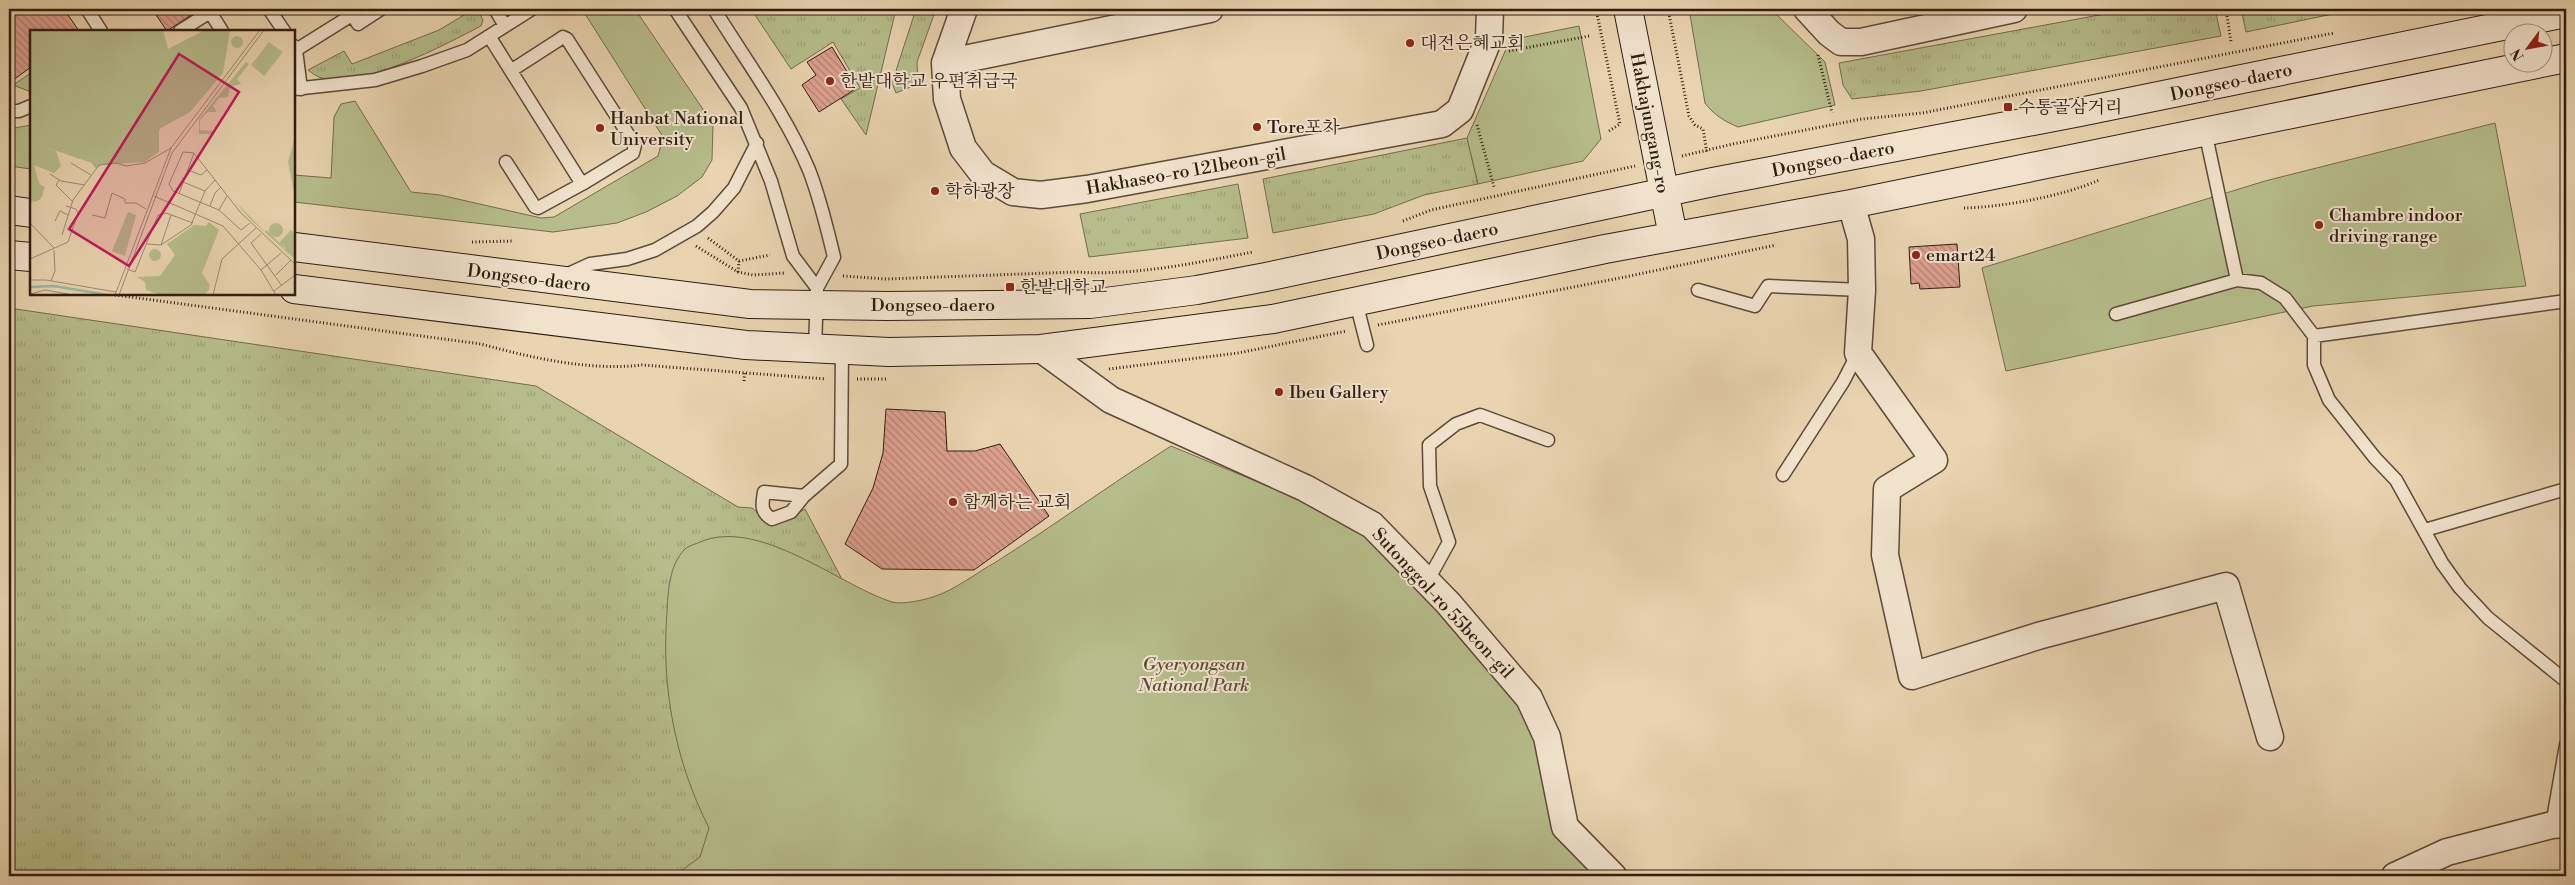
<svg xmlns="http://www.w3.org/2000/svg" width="2575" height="885" viewBox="0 0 2575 885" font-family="'Libre Bodoni','Noto Serif KR',serif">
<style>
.grass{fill:url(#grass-tufts);stroke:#736c4e}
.park{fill:#b6bc8b;stroke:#736c4e}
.building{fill:url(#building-back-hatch);stroke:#301d10}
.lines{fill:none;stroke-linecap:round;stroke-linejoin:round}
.lane-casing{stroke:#5e4a38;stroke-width:15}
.street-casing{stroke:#5e4a38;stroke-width:29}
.secondary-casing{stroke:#301d10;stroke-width:30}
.path{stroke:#301d10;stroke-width:3;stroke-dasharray:1 2.5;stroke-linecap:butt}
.lane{stroke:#f1e2cc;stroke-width:12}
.street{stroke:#f1e2cc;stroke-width:26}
.secondary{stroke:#f1e2cc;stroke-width:28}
.poi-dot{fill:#8f2418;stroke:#f1e2cc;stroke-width:2}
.labels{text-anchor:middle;stroke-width:4;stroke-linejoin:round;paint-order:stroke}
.poi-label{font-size:18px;fill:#301d10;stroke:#f1e2cc;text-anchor:start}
.street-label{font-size:18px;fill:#301d10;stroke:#f1e2cc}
.park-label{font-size:18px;font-style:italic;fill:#584d35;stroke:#f1e2cc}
.inset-river{fill:none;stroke:#98b8a8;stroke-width:2.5}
.inset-road{fill:none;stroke:#9f8a70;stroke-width:1}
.view{fill:#c2185b;fill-opacity:0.15;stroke:#c2185b;stroke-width:2.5}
.inset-edge{fill:none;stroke:#301d10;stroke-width:2.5}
</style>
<defs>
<pattern id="grass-tufts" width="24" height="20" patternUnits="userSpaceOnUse" patternTransform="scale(1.25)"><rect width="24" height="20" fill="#b6bc8b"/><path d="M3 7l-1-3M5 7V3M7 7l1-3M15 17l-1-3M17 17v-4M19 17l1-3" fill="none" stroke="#9da177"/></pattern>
<pattern id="building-back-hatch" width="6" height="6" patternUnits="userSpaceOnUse" patternTransform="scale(1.25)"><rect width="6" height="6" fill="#dea090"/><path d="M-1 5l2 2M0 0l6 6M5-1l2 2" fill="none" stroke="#b48274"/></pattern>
</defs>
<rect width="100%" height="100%" fill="#e9d3b0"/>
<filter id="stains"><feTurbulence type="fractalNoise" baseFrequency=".004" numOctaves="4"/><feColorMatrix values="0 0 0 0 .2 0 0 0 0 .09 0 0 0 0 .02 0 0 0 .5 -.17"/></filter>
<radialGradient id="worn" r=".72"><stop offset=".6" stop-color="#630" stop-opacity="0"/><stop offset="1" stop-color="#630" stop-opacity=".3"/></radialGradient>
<!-- grass -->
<path class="grass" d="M751 9H896L866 135 841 99 860 88 833 42 791 69Z
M916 9H936L917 62 918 84 896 93 892 83Z
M2132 9H2215L2221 36 1921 91 1852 99 1843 85 1839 63Z
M2241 9H2357L2246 32Z
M469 12 479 13 483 20 481 26C446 44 361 90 322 78 317 77 312 73 308 70L344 51 352 64 439 30Z
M31 73V92L13 85Z
M1467 138 1478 184 1424 195 1374 214 1273 233 1263 179Z
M1238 184 1248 238 1089 257 1080 214Z
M9 308 536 386 738 507 752 508 770 523 793 516 805 509 845 585 1563 876H9Z"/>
<!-- park -->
<path class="park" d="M582 9H635L713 124 712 160 702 177 677 196 646 212 617 223 553 232 294 202V175L331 178 334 117 341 104 355 101 411 192 440 195 541 218 554 217 658 156 663 137Z
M1689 9H1771L1825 62 1835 105 1738 127C1724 121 1714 115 1705 103Z
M1579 26 1601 139 1583 161 1478 184 1467 138 1510 40Z
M2495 123 2526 286 2313 306 2006 371 1982 268 2265 181Z
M31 125V169L9 166V129Z
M1171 446 1321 508 1367 532 1523 701 1550 787 1584 827 1594 845 1629 876H674L700 857 709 828C675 761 661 687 667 612 668 592 669 565 685 549 688 546 696 544 700 542 759 517 839 585 892 602 901 605 924 600 933 597 955 590 976 573 996 562 1055 525 1112 483 1171 446Z"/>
<!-- building -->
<path class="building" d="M9 9H64L79 31H31V67L9 83Z
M152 9H200L167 31Z
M832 47 857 88 819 112 802 85 816 75 807 62Z
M1957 244 1960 287 1920 289 1919 283 1911 284 1909 247Z
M886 409 945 412 947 451H975L1000 444 1049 516 974 570 882 569 845 544 873 488 883 453Z"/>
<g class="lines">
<defs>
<path id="lane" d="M87 9 101 31
M269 9 284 31
M349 9 358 24 381 9
M495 9 505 26
M675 9 741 108 771 181 793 256 817 288
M714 9C746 61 785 113 809 170 820 198 827 228 834 257L817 288 815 349
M210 12 222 31
M180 31 215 9
M489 36 582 184 538 208 535 207 506 162
M294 46 296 50 352 15
M294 51 296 50 301 89
M512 70 557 41 563 37 567 39 635 145 633 153 582 184
M294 89 375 80 422 66 467 50 532 9
M9 111H19L31 106
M2205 131 2237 280
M566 275 590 264 627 259 655 250 697 226 713 212 734 188 757 143
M1698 290 1755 306 1768 286 1862 290
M1356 302 1367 345
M2116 314 2237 280 2261 283 2285 298 2314 336V365L2329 400 2375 458 2396 480 2442 563 2460 588 2488 618 2566 681
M2314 336 2566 301
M1783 475 1843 382 1858 353
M804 496 764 492C762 504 760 512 772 519L791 512 804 496 841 464 842 350
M2425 530 2566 489
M1427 582 1449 542 1430 486 1429 445 1456 424 1480 415 1548 440
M2552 825 2566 745"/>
<path id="street" d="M964 9 945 63 947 99 963 148 983 174 1013 192 1041 195 1087 189 1442 124 1460 110 1489 38 1490 9
M1807 9 1829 33 1841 42H1861L2014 9
M945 63 1210 9
M1851 204 1861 239 1862 290 1858 353 1934 460 1887 489 1885 555 1912 676 2038 636 2226 586 2270 737
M1041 349 1111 400 1305 488 1372 525 1448 603 1529 698 1547 737 1565 827 1613 876
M2395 876 2447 852 2552 825 2566 824"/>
<path id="secondary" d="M1628 9 1673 236
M9 210 31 213
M294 247 750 304 887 306 1090 304 1197 290 1266 277 1713 182 2080 112 2566 13
M9 255 31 257
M294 289 746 345 889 352 1041 349 1273 319 1605 249 1851 204 2566 58"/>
</defs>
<!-- lane casing -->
<use href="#lane" class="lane-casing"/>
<!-- street casing -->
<use href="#street" class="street-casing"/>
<!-- secondary casing -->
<use href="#secondary" class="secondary-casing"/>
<!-- path -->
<path class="path" d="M1596 9 1620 124 1609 131
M1668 9 1689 116 1695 125 1703 129 1707 153
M2226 9 2231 42
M1680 13 1697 9
M1509 51 1589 36
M1818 55 1832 113
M1477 125 1494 187
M1682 156 1733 144 1862 119 1922 113 2334 33
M1964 208C2003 207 2064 196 2099 180
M1403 221 1431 210 1635 166
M708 238 739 261 770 255
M472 242 514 241
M696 246 738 272 753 275 785 273
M738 272 739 261
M843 276 886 279 1076 272C1135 276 1195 263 1253 252
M108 294 481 344C532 358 589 371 642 365L826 379
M1378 325 1625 277 1776 245
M1109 369 1238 353 1347 331
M857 379H888
M744 381 745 371"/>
<!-- lane -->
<use href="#lane" class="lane"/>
<!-- street -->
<use href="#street" class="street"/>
<!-- secondary -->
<use href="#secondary" class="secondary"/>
</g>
<!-- markers -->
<g class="poi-dot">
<circle cx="1410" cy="43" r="5"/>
<circle cx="830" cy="81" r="5"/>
<rect x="2003" y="102" width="10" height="10" rx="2.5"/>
<circle cx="1257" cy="127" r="5"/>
<circle cx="600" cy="128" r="5"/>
<circle cx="935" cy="191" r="5"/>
<circle cx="2319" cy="225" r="5"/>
<circle cx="1916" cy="255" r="5"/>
<rect x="1005" y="282" width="10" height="10" rx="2.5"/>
<circle cx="1279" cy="392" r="5"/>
<circle cx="953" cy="502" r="5"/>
</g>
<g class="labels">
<!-- poi labels -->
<g class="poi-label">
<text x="1420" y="49">대전은혜교회</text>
<text x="840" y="87">한밭대학교 우편취급국</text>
<text x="2018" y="113">수통골삼거리</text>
<text x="610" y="124">Hanbat National<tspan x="610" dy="21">University</tspan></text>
<text x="1267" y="133">Tore포차</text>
<text x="945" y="197">학하광장</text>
<text x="2329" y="221">Chambre indoor<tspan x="2329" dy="21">driving range</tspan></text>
<text x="1926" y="261">emart24</text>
<text x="1020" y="293">한밭대학교</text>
<text x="1289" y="398">Ibeu Gallery</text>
<text x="963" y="508">함께하는 교회</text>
</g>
<!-- street labels -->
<g class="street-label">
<text transform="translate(2231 82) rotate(-12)" y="6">Dongseo-daero</text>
<text transform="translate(1650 123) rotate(79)" y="6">Hakhajungang-ro</text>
<text transform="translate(1833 159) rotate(-11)" y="6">Dongseo-daero</text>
<text transform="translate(1186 171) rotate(-10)" y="6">Hakhaseo-ro 121beon-gil</text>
<text transform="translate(1437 241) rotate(-12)" y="6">Dongseo-daero</text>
<text transform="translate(529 278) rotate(7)" y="6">Dongseo-daero</text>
<text x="933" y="311">Dongseo-daero</text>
<text transform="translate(1443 603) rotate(47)" y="6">Sutonggol-ro 55beon-gil</text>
</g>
<!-- park labels -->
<g class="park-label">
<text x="1194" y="670">Gyeryongsan<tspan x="1194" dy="21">National Park</tspan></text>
</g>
</g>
<!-- overview -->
<g transform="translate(30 30)">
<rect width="265" height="265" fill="#e9d3b0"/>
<path d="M0 0H133L138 19 175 0H200L193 43 160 82 65 134 0 112ZM203 169 235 202 237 200 255 219 258 217 265 224V229L221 190Z" fill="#b6bc8b"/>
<path d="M265 107V168L258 132ZM0 112 26 121 31 136 24 143 4 135 6 152 15 157 10 170H3ZM179 192 189 200 172 243 180 255 179 260 174 265H130L116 260 115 252 107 247 130 246 145 225 137 214 164 195 176 196ZM119 225a6 6 0 1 1 12 0a6 6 0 1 1-12 0Z" fill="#b6bc8b"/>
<path d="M0 0 130 2 133 46 117 63 122 75 142 85 129 100V122L115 132 71 135 66 139 55 124 24 111 3 133 13 165 8 171 0 172ZM201 12a6 6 0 1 1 12 0a6 6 0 1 1-12 0ZM239 12 253 22 234 46 221 35ZM216 32 219 34 207 49 211 54 200 57 198 67 189 68 183 76 187 82H178L170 90V100L184 101 183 104H169V89ZM98 182 106 185 95 226 82 221ZM239 200a7 7 0 1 1 14 0a7 7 0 1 1-14 0ZM261 200 265 204V225L249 213Z" fill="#b6bc8b"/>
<path class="inset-river" d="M0 257 24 256 78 265"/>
<path class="inset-road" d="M41 133 61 145M158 140 171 145 177 140M20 144 31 151 55 155M29 150 26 155 43 172M153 152 175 161M149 164 164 123M124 166 193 196 231 240 246 265M180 176 185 163 191 157M189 180 197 166M62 185 75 188 82 163 95 169V173H106L116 179M25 191 30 181 38 185M0 193 24 218M220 193 211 200 189 180 143 161 139 154 153 122 164 123 210 182 265 234M231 204 221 213 252 256M32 205 43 170 69 135 86 133 96 136 115 133 141 118M117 214 131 215 161 195 175 161 185 150M131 215 141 185M0 229 38 212 48 183 46 179 36 176M97 239 105 242 128 185 136 183 163 193M231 240 251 223M246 245 261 230M0 250H16L86 262M21 251 25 241 24 220M244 261 265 245M0 264 15 260 43 265M85 265 141 118 230 0M89 265 142 123 234 0M183 265 192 229 226 198"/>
<path class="view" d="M149 24 209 62 99 236 39 199Z"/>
<rect width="265" height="265" class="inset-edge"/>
</g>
<!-- margin -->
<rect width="2575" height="885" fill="none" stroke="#e9d3b0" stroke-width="30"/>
<rect x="10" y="10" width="2555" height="865" fill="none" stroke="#301d10" stroke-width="2.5"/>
<rect x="15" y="15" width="2545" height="855" fill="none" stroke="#301d10"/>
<!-- north arrow -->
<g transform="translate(2528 48) rotate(238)"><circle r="24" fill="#f1e2cc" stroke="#a49381"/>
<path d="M0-4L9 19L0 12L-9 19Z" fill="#8f2418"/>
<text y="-8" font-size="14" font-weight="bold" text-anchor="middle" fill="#301d10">N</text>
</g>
<rect width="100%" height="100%" filter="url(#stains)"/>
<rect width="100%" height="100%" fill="url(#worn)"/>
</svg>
